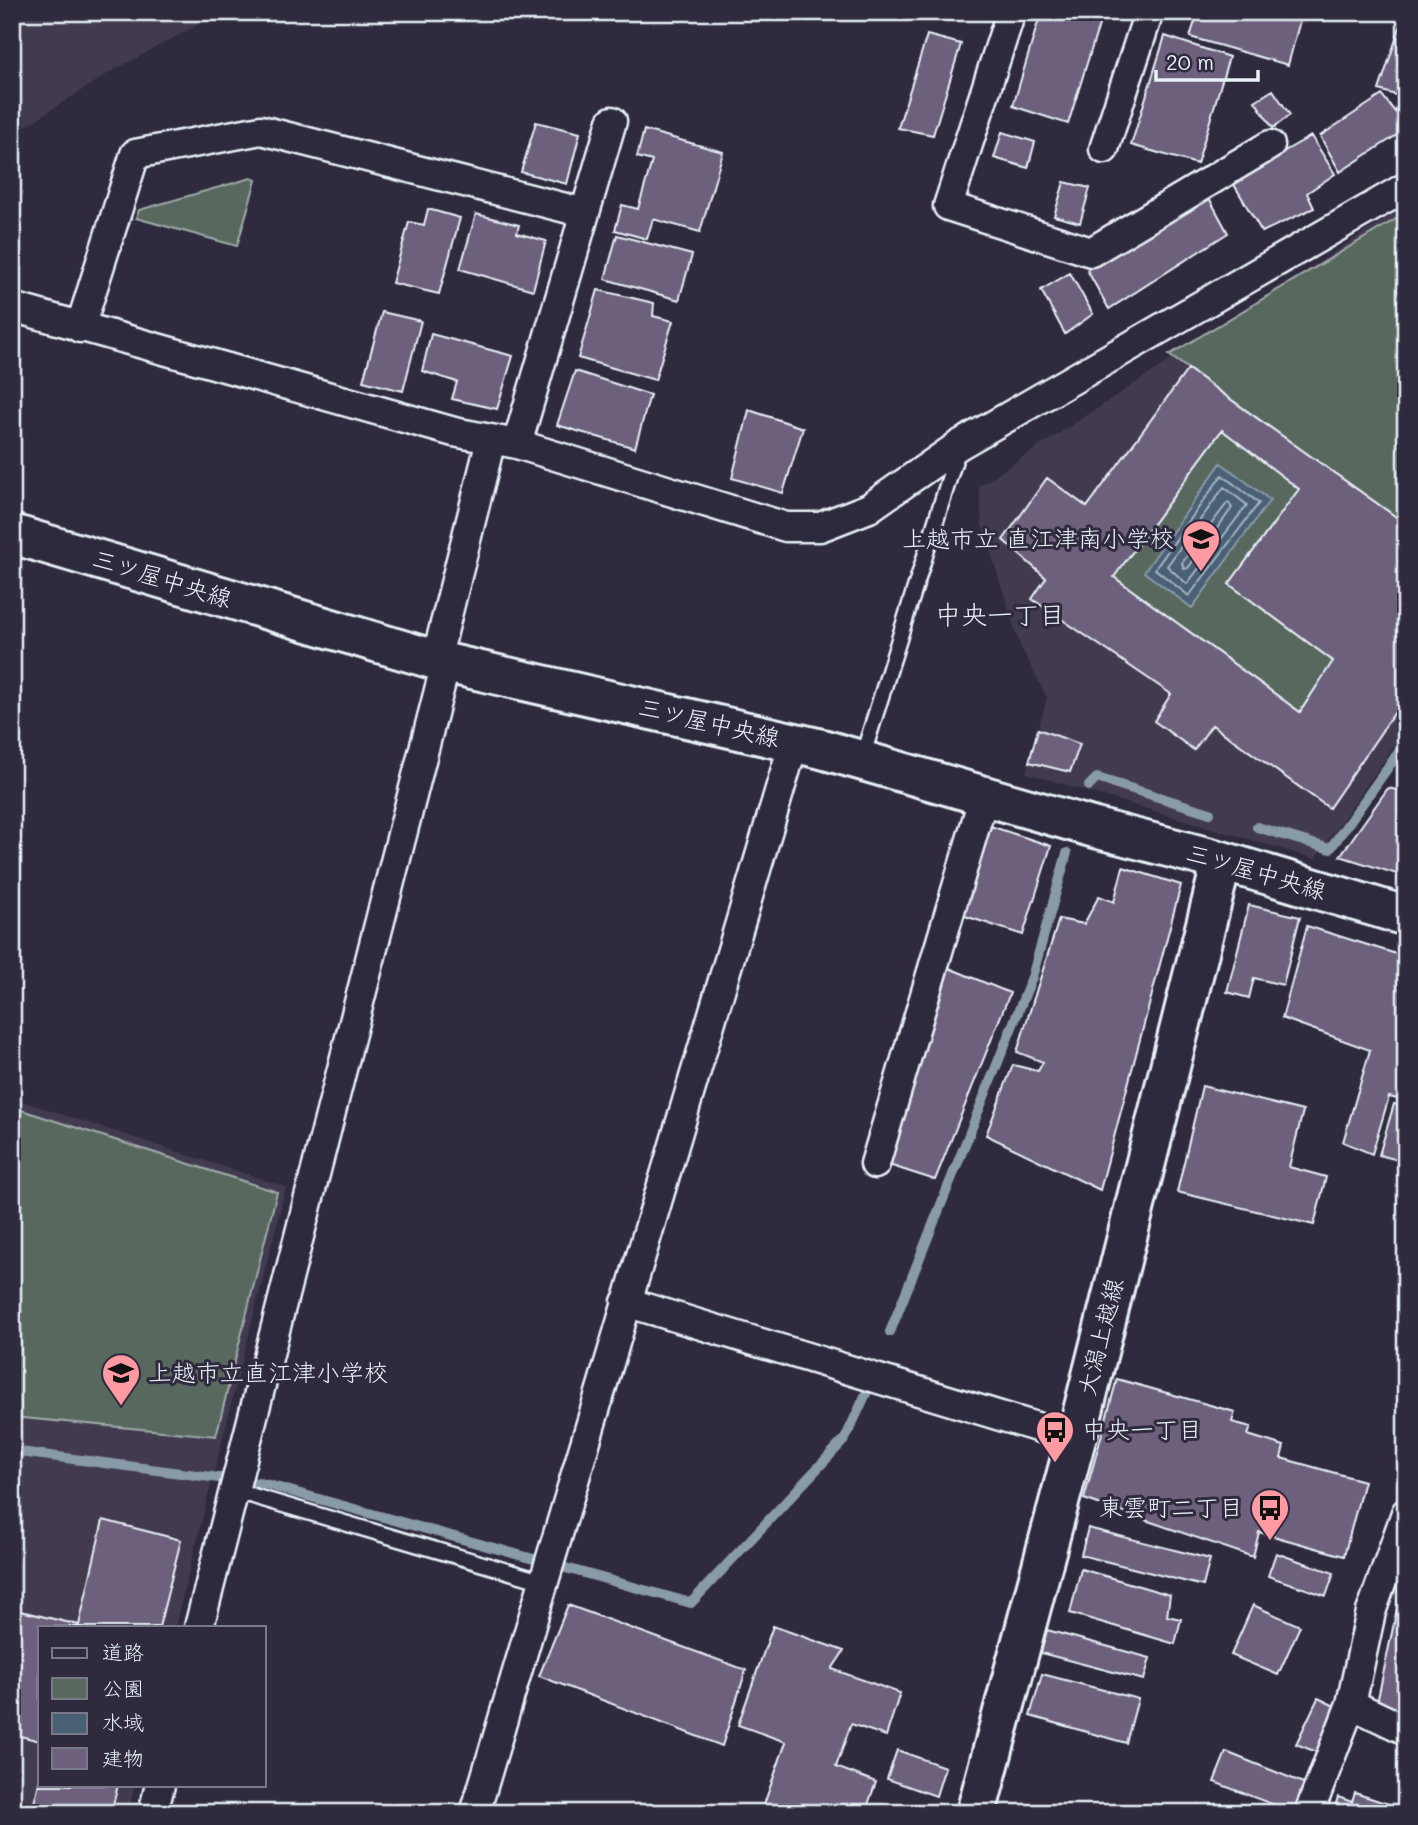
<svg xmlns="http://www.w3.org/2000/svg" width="1418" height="1825" viewBox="0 0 1418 1825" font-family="Mali,'Klee One',sans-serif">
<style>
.built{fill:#423a50}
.green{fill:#59685e;stroke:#a0acab;stroke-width:2}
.water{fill:#496074;stroke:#899aa9;stroke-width:2}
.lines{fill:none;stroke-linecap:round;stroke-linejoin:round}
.shore{stroke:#a8b7c3;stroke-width:2}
.stream{stroke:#899aa9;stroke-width:10}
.building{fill:#6d607d;stroke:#e8f1f8;stroke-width:2;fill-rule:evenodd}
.lane-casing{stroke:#e8f1f8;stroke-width:19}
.street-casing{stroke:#e8f1f8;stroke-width:33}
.secondary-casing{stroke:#e8f1f8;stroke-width:44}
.lane{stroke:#2f2a3d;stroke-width:14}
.street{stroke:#2f2a3d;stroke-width:28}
.secondary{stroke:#2f2a3d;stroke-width:38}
.labels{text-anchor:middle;stroke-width:6;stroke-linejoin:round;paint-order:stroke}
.poi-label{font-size:24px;fill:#e8f1f8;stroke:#2f2a3d;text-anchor:end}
.street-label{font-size:24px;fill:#e8f1f8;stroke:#2f2a3d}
.neighbourhood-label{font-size:26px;fill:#e8f1f8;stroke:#2f2a3d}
</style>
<rect width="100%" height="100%" fill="#2f2a3d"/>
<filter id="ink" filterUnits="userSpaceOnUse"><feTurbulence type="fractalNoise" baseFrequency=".0143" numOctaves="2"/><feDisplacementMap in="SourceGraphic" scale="14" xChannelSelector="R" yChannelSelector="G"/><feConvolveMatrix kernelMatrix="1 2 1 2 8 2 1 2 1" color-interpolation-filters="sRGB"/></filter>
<g filter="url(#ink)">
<!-- built -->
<path class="built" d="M12 12H222L112 71 12 135Z
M1406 205V729L1315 859 1026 773 1047 698 1020 645 982 525 979 486Z
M12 1098 286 1187 175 1627H40V1785H135L128 1813H12Z"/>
<!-- green -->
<path class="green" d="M251 178 256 180 237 246 136 218 139 210Z
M1406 213V524L1169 355Z
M1222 430 1299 489 1229 584 1333 661 1300 712 1114 577Z
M12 1107 277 1192 216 1436 12 1417Z"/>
<!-- water -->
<path class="water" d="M1221 463 1270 500 1192 608 1144 572Z"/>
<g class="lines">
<!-- shore -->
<path class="shore" d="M1222 475 1259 503 1189 596 1155 569Z
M1224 487 1247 505 1187 584 1167 566Z
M1228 502 1232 508 1188 568 1184 569 1182 563Z"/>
<!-- stream -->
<path class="stream" d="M1089 786 1097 778 1210 813
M1257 827 1330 849 1406 742
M890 1332 1032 977 1067 853
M12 1451 265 1484 691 1603 845 1439 871 1383"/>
</g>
<!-- building -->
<path class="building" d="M1041 12H1103L1068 124 1013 106Z
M1198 12H1285L1301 17 1288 65 1190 37Z
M1405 12H1406V98L1379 90Z
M927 35 961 44 933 135 898 128Z
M1165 36 1229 57 1197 164 1131 145Z
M1273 90 1290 115 1273 128 1255 101Z
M1382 95 1395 112 1402 98 1406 99V129L1340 172 1320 136Z
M536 122 580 133 567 184 521 172Z
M644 130 723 152 700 232 653 219 647 239 615 230 622 205 638 209 652 161 637 157Z
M1002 132 1035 142 1028 168 994 158Z
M1311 136 1335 174 1307 193 1314 208 1262 232 1232 181Z
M1064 182 1090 188 1080 223 1054 216Z
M1208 196 1228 233 1109 309 1087 270Z
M428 209 460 218 439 294 392 283 409 222 424 225Z
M476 214 519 225 517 233 546 241 533 290 460 269Z
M617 235 692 255 679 300 605 279Z
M1070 273 1093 314 1065 334 1041 290Z
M598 290 654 303 653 316 673 321 655 380 578 358Z
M382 312 421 321 403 391 363 381Z
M431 334 513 356 497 409 452 399 457 382 422 371Z
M1188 369 1406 524V696L1329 808 1212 725 1194 750 1154 721 1171 694 1032 599 1046 578 1003 540 1047 478 1087 507ZM1222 430 1299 489 1229 584 1333 661 1300 712 1114 577Z
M575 371 650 395 635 448 557 425Z
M749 410 803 428 783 493 732 478Z
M1038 729 1080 744 1070 772 1029 762Z
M1388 788 1406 792V877L1340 856Z
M990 826 1051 846 1023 935 962 915Z
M1123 867 1181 885 1100 1190 986 1135 1013 1065 1038 1071 1043 1062 1017 1052 1059 919 1084 924 1099 896 1114 902Z
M1249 905 1300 917 1283 985 1254 978 1249 998 1227 992Z
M1307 926 1406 957V1101L1389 1097 1372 1154 1343 1142 1370 1050 1282 1018Z
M949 968 1010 993 935 1180 889 1165Z
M1202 1086 1303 1111 1289 1167 1326 1177 1314 1225 1177 1192Z
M1394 1104 1406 1107V1162L1379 1155Z
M1117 1379 1235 1412 1232 1422 1251 1427 1248 1435 1284 1446 1281 1458 1364 1481 1344 1556 1259 1532 1253 1557 1084 1499Z
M103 1520 181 1540 159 1627H40V1741L12 1734V1609L79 1625Z
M1088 1528 1210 1559 1203 1586 1081 1555Z
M1276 1553 1334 1573 1326 1596 1268 1576Z
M1081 1569 1170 1595 1167 1616 1181 1619 1175 1644 1070 1613Z
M1406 1582V1715L1377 1703 1398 1604Z
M568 1605 746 1670 722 1746 539 1676Z
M1253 1605 1300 1626 1278 1675 1231 1655Z
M773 1626 844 1651 832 1669 900 1693 886 1736 851 1724 836 1767 876 1782 865 1813H761L786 1742 738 1725Z
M1047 1630 1150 1658 1144 1680 1041 1653Z
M1042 1674 1138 1699 1126 1743 1030 1716Z
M1318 1698 1339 1708 1319 1753 1296 1744Z
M897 1750 945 1767 936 1796 887 1779Z
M1226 1752 1306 1784 1295 1813 1214 1782Z
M40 1779V1785H118L111 1813 32 1811Z
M1355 1793 1397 1807 1395 1813H1333L1338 1797 1352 1802Z"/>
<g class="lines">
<defs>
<path id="lane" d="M862 758 958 450
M233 1490 544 1582"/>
<path id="street" d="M1011 12 948 206 1091 252 1270 145
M1104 149 1149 12
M12 307 454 432 517 444 786 527H820L869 508 959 445 1406 187
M80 328 135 154 261 130 585 213
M517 444 612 121
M436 660 491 440
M875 1164 984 796
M626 1302 1076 1439
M199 1627 446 663
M1351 1704 1406 1730
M153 1813 160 1785
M475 1813 794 742
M1309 1813 1351 1704 1371 1612 1406 1513"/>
<path id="secondary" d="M12 534 446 663 822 749 1095 828 1222 861 1406 916
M976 1813 1076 1439 1222 861"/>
</defs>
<!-- lane casing -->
<use href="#lane" class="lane-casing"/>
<!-- street casing -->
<use href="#street" class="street-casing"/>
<!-- secondary casing -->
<use href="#secondary" class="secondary-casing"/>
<!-- lane -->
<use href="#lane" class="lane"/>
<!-- street -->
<use href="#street" class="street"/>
<!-- secondary -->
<use href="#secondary" class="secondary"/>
</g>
</g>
<!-- icons -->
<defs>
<symbol id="school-pin" viewBox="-11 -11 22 30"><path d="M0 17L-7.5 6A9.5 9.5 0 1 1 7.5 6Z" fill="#ff9aa2" stroke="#2f2a3d"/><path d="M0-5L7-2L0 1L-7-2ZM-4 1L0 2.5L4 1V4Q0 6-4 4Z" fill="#111"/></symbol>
<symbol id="bus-pin" viewBox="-11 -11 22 30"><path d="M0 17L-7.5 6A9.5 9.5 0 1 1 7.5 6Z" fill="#ff9aa2" stroke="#2f2a3d"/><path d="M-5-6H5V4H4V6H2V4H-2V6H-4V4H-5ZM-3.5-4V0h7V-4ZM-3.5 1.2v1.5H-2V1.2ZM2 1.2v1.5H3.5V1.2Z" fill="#111"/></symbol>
</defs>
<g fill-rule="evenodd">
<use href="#school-pin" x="1179" y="517" width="44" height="60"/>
<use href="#school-pin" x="99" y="1351" width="44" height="60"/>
<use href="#bus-pin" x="1033" y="1408" width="44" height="60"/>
<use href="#bus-pin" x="1248" y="1486" width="44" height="60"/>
</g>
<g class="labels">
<!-- poi labels -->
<g class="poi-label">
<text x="1174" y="547">上越市立 直江津南小学校</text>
<text x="148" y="1381" text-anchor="start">上越市立直江津小学校</text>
<text x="1082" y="1438" text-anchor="start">中央一丁目</text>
<text x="1243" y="1516">東雲町二丁目</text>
</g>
<!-- street labels -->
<g class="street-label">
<text transform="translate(162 579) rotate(17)" y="8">三ツ屋中央線</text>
<text transform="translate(709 723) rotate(13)" y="8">三ツ屋中央線</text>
<text transform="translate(1256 872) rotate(16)" y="8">三ツ屋中央線</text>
<text transform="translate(1101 1337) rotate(-76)" y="8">大潟上越線</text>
</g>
<!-- neighbourhood labels -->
<g class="neighbourhood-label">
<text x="1000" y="624">中央一丁目</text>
</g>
</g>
<!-- margin -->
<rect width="1418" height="1825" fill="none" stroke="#2f2a3d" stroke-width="42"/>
<rect x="21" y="21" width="1376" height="1783" fill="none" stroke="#e8f1f8" stroke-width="2.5" filter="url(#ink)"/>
<!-- legend -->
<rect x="38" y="1626" width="228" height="161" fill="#2f2a3d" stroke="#797a88" stroke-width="2"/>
<rect x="52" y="1648" width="35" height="10" fill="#2f2a3d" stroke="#797a88" stroke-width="2"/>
<text x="102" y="1660" font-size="21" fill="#e8f1f8">道路</text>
<rect x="52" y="1678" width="35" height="21" fill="#59685e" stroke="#797a88" stroke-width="2"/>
<text x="102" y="1696" font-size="21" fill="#e8f1f8">公園</text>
<rect x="52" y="1713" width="35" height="21" fill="#496074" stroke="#797a88" stroke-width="2"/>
<text x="102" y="1730" font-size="21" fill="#e8f1f8">水域</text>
<rect x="52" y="1748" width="35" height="21" fill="#6d607d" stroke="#797a88" stroke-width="2"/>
<text x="102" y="1766" font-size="21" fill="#e8f1f8">建物</text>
<!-- scale -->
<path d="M1156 70v10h102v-10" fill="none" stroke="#e8f1f8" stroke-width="3.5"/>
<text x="1166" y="70" font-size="21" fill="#e8f1f8" stroke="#2f2a3d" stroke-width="5" paint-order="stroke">20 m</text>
</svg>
